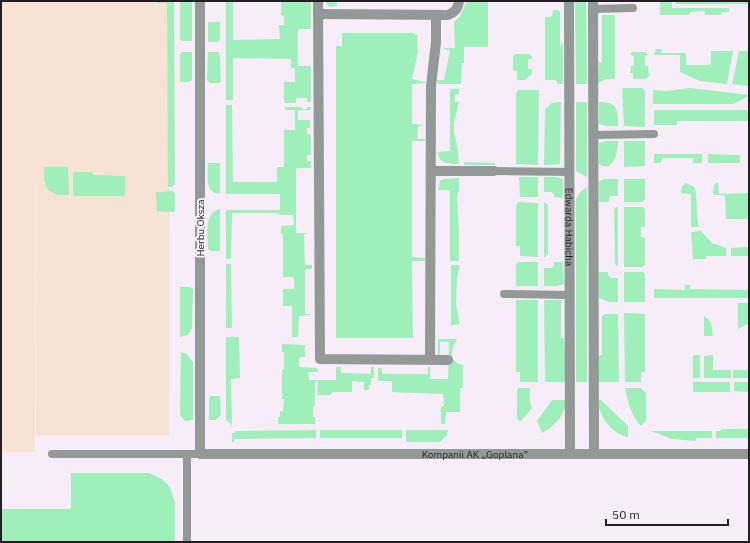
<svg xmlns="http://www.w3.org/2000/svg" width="750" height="543" viewBox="0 0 750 543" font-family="'IBM Plex Sans',sans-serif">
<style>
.commercial{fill:#f6e3d3}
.industrial{fill:#f7e3d4}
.green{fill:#9fefba}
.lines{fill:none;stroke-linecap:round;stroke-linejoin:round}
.lane{stroke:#929996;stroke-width:8}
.street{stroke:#929996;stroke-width:10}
.labels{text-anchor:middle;stroke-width:4;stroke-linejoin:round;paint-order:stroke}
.street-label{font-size:10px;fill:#221e23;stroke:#f7edf9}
</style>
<rect width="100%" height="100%" fill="#f7edf9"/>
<!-- commercial -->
<path class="commercial" d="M35 1H170L169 435H36Z"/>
<!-- industrial -->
<path class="industrial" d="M1 1H36L35 452H1Z"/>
<!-- green -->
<path class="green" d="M156 1H174L175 184 172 187H168L167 3H157Z
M180 1H192V41H183L180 40Z
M226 1H233V40L280 39 279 25H284V16L281 15V1H311V29H298V66H311V102H307V98H296V103H285L284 101V82H295V68H291V59L233 58V100H226Z
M325 1H337V6L329 7Z
M467 1H488V47H464V63H462L461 84H438L437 80H444L450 51 443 48H455L454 22 460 16Z
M575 1H586L587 84H576Z
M660 1H672V8H729V12H721V15H705V11L690 12 689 15H660Z
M675 1H749V4H676Z
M553 10H558L560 12V47L563 42V84H558L556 80H545V17H552Z
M602 15H615V79H606L598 83 599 61 602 63Z
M208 22H220V40L218 42H208Z
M342 33H415V35H417L418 52 412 79 425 82V83L412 84V124L425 125 418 126 417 139H425V141H412V257L425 258V261H412L413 338H336V46H342Z
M656 49H662L661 53H686V65H711V51H733L727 84 700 81 680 72V55H654Z
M739 51H749V86L732 84Z
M182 52H192V80L189 82H180V54Z
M208 52H218L220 55 221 81 220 83H210L207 80Z
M632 52H646L648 55 645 56V66H648L649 76 646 79H633V73H630L631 66H634V56L630 55Z
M516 54H529L532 56V59H528V69H532V74L525 80H517V71L513 70V56Z
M622 88H642L645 91V127L624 126Z
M690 88 749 95V96L733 104H653V90L667 91Z
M450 89H459V94L455 95V102H459L454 123V131L458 151 459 164C449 164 438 164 438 152L450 151Z
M518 90H539L538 165 516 164V93Z
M561 102 560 164 544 165 545 109 552 103Z
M576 102H587V177L576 171Z
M599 102C618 102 618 109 618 126H605L599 124Z
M226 105H232L233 182H277V167H284V130H295V110H285V107H301L302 109H307V107H311V110H298V120H310V128H307V134H311V155H307V161H311V168H296V233H310L304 234 305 265H312V269H305V314H311V315L299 316 298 337H292V306H283V289H294V277H283V234H281V226L294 225 293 215H279V213H232L231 259H226V210H280V194H226Z
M654 110H749V121H677V125H654Z
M606 141H618C618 151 614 174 599 164V143Z
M624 141H645V166L624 167Z
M654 154H702V163H693V158H662L661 163H654Z
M708 154 740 155V163H708Z
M464 162 495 163V165H464Z
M208 163H220V194C204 193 208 174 208 163Z
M44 167H68L69 195H57L48 190 44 180Z
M73 172H92L93 175 125 176V196H73Z
M519 177H538V197H520Z
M544 177H557L563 179V198L554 197V194L551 192H544Z
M459 178V190L457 196 459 230V261H450V190H438L440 181 444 179Z
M605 179H618V196H611L609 198V202H599V181Z
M624 179H645V199L643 202H624Z
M749 181V219H726L725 195H713L714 185 718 182 719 194 749 193Z
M685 183C688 184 692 185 694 187 698 193 696 217 699 227H691V194L681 193 682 187Z
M587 187V382H576V199L581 191Z
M172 191 175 193V212L157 211 156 192Z
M518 202 538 203V257L520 256V246H516V205Z
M544 202 548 205V254L545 257H544Z
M617 207H618V267L615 264 614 209Z
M624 207H643L645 209V227H641V237L645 238V264L643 267H624Z
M220 209V251H212L208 249C208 236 203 212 220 209Z
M701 231 712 243 726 248V256H706V259H693L691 232Z
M749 247V256H731V248Z
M518 262H538V286H516V264Z
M554 262H563L564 284 557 286H544V268H552L554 265Z
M226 264H231L232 328H226Z
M451 265H460L457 279 456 305 460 324 451 325Z
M599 272H608V275L611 278H618V302H609L599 298Z
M624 272H643L645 275V302H624Z
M685 285H690V289L749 290V298H654V289L685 290Z
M180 287H190L193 289 192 328 188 335 180 337Z
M516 300H538V382H520V372H516Z
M544 300H561V338H564L567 382H545Z
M738 303H749V323L738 329Z
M624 313 645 314V372H641V382H625Z
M605 314H618L619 382H597L599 356 602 355V316Z
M704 316 711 322 713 336H704Z
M226 337H239L240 378 231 379 232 425 226 420Z
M438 339H457C451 350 448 362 463 365V388H460V412H446L445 424H441V406H444L443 394 392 392V381H378V368H382V374H428V367H430V379H448L449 342H440V354L438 355Z
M282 344 305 345V357H299V367L317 368 318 372H308L309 380H336V367H341V373L371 374V367H374V378H371V385H369V390H364V382L352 381V392H332L331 395H317L318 381H315V406H313V417H315V424H278V417H280V411H283L284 399H282V370L284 369V352H282Z
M181 352 187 354 193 362V420L185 421 180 415Z
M693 355H700V378H693Z
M713 355V370H731V378H704V356Z
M733 370H749V378H733Z
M693 382H730V392H693Z
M734 382H749V392L734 391Z
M519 388H530V402L532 408 520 422 517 418V390Z
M625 388H641L646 393V421L641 426C632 417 627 401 625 388Z
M210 396H220L221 415 215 420H209V398Z
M552 400H567C565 414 555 427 542 433L537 421Z
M597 400H601L628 426V437C611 434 600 417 597 400Z
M722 429H749V438H716V431H719Z
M316 430V438L234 439V442H232V434L236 431Z
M320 430H402V438H320Z
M406 430H448L447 435 440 442H406Z
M651 431H712V438H696V441L672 439Z
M71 473H149L162 479 170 487 175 503V542H1V509H71Z"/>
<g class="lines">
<!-- lane -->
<path class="lane" d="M593 9 633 8
M594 135 654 134
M494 171 570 172
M504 294 570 295
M52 454H200
M187 542V454"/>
<!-- street -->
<g class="street">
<path id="s1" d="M200 1V454H749"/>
<path d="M318 1 320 359 448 360"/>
<path id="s2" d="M569 1 570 454"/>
<path d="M593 1 594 454"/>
<path d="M318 14 448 15C455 12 458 9 459 1"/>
<path d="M431 171H494"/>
<path d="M430 359 431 86 436 42V15"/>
</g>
</g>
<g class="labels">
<!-- street labels -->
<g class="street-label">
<text dy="4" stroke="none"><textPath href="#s2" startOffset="226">Edwarda Habicha</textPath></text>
<text transform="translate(200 228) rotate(-90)" y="4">Herbu Oksza</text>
<text dy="4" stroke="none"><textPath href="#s1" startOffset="728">Kompanii AK „Goplana”</textPath></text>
</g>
</g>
<!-- border -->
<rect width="750" height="543" fill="none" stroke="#221e23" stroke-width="4"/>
<!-- scale -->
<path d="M606 519v6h122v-6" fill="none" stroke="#221e23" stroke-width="2"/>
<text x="612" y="519" font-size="12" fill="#221e23" stroke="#f7edf9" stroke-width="3" paint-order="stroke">50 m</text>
</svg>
